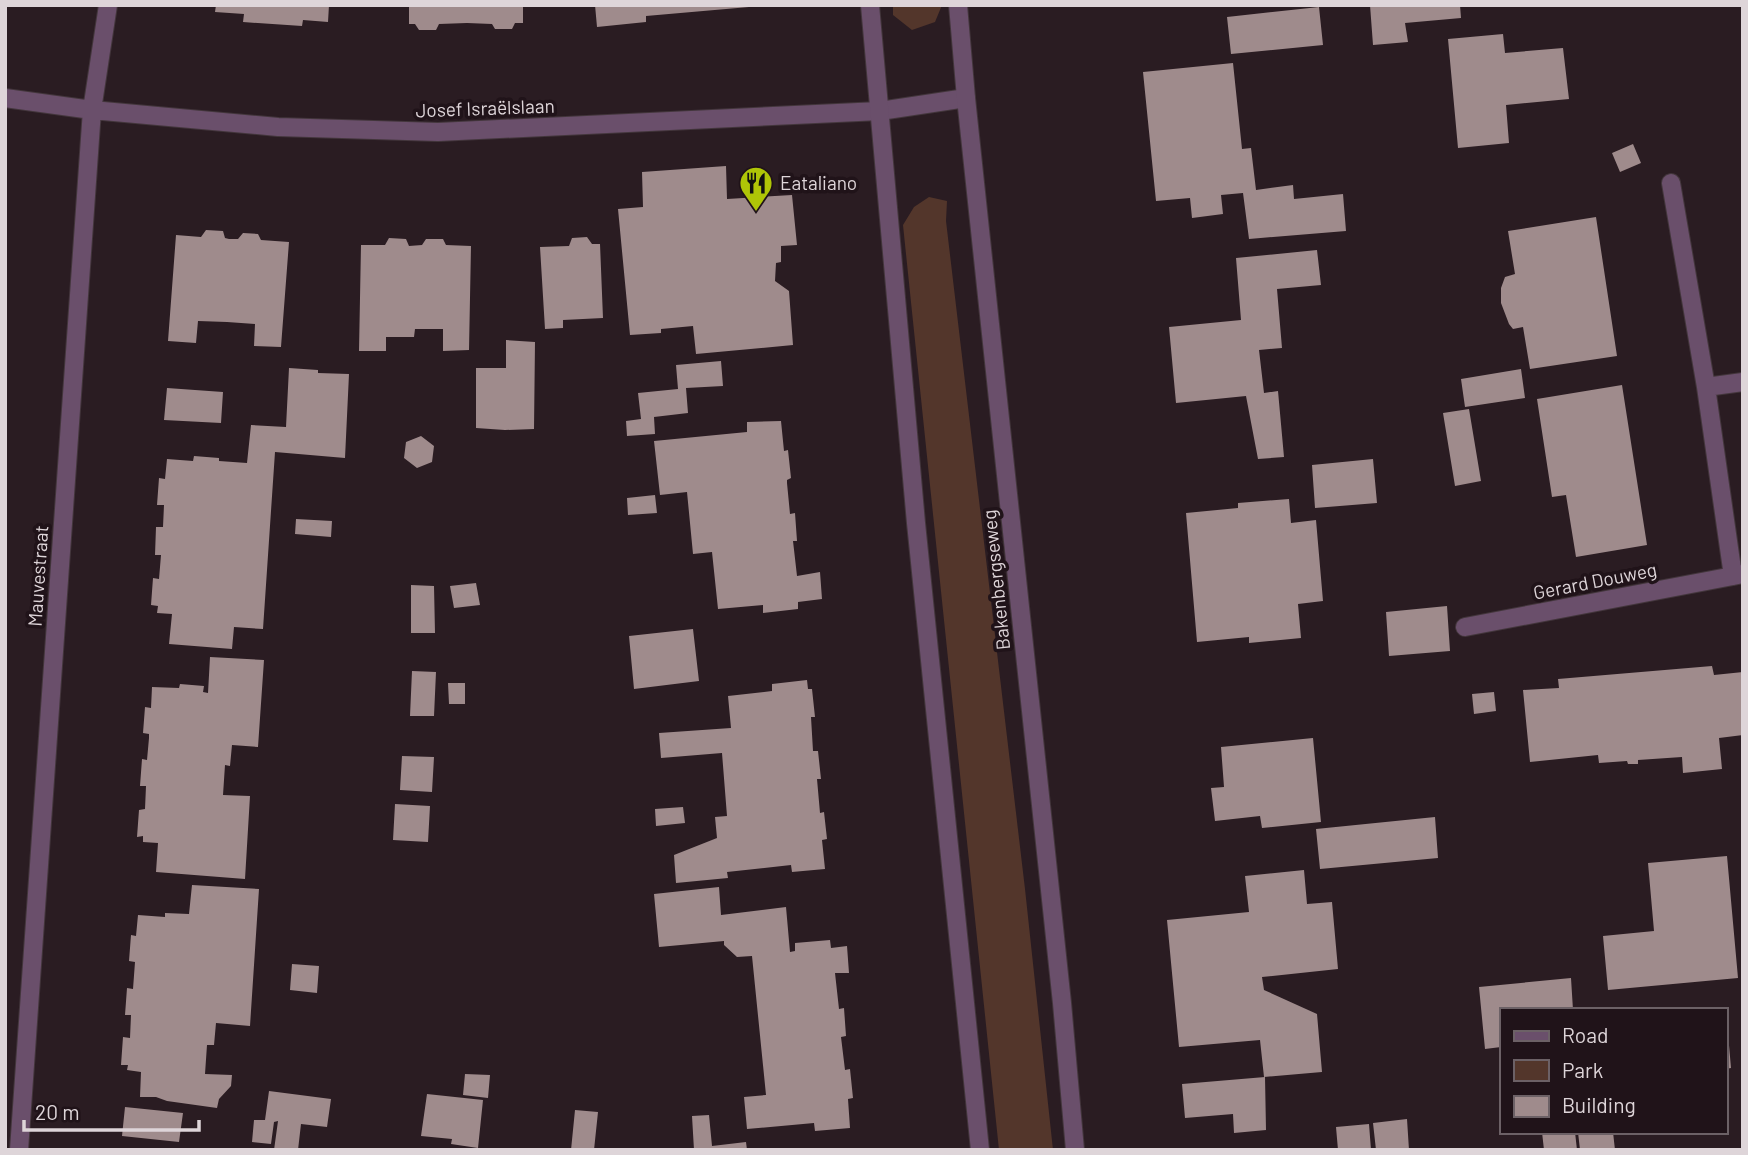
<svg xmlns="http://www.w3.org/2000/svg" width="1748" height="1155" viewBox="0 0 1748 1155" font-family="Barlow,sans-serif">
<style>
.green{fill:#53362b}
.building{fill:#9f8b8c}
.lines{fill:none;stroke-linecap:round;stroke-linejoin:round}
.minor-casing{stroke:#43363c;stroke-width:20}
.tertiary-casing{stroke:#43363c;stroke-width:20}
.minor{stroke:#6a4f6b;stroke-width:18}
.tertiary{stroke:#6a4f6b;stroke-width:18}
.labels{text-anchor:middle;stroke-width:7;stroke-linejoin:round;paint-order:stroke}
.street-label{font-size:19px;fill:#ded5d9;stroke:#201319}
.poi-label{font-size:19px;fill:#ded5d9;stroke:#201319;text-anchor:start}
</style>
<rect width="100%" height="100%" fill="#2a1c22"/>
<!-- green -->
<path class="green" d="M893 5H942L935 22 912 30 893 15Z
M929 197 947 201 946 221 1025 889 1053 1150H999L903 225 914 207Z"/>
<!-- building -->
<path class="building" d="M216 5H329L328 22 303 20 302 26 243 22 244 14 215 12Z
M409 5H523V23H515L512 29H495L492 24 467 23 439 24 436 30H419L415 24H409Z
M595 5H749V7L646 16V22L597 27Z
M1370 5H1460L1461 18 1405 23 1408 42 1373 45Z
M1319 7 1323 45 1231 54 1227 17Z
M1503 34 1505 53 1563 48 1569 99 1506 105 1509 143 1458 148 1448 39Z
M1233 63 1242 149 1251 148 1256 190 1293 185 1294 199 1343 194 1346 231 1249 239 1243 193 1221 195 1223 214 1192 218 1190 198 1156 201 1143 72Z
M1633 144 1641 163 1620 172 1612 153Z
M726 166 727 199 792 195 797 245 781 246V262L776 263 775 281 789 291 793 345 696 354 693 326 661 329V333L630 335 618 209 643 207 642 172Z
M1596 217 1617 356 1530 369 1523 327 1513 329 1509 324 1501 303V288L1505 277 1515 274 1508 231Z
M206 230 223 231 225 238 229 239H238L243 233 258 234 261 240 289 242 281 347 254 346 255 324 227 322 198 321 196 343 168 341 176 235 201 237Z
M587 237 592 244H600L603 318 563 320V328L545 329 540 247 569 246 572 238Z
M389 238 406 239 409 246 422 245 426 239H443L446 245 471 246 469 350 443 351V329H415L414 337H386V351H359L361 245H385Z
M1317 250 1321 285 1277 289 1282 348 1259 350 1264 393 1278 391 1284 457 1258 459 1246 396 1176 403 1169 327 1241 320 1236 258Z
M506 340 535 342 534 429 505 430 476 428V368H506Z
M721 361 723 386 686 388 688 413 654 417 655 434 627 436 626 421 641 419 638 393 678 389 676 365Z
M289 368 318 370V373L349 374 345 458 275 452 263 629 234 627 232 649 169 644 172 614 157 613 158 606 151 605 153 578 159 579 161 555H155L156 527H163L164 505H157L159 478 165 479 167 459 193 461 194 456 219 458V461L247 463 251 425 286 427Z
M1521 369 1525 398 1465 407 1461 379Z
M1622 385 1647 545 1576 557 1566 495 1552 497 1537 399Z
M167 388 223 392 221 423 164 420Z
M1469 409 1481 481 1455 486 1443 413Z
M781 421 784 451 788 450 791 478 787 480V483L790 514 795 513 797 541H793L797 576 820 572 822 599 798 602V609L763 613V605L718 609 712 552 693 554 687 492 660 495 654 441 747 432V422Z
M421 436 434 446 432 462 417 468 404 458 406 442Z
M1373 459 1377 503 1315 508 1312 465Z
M655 495 657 513 628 515 627 498Z
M1289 499 1291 523 1316 520 1323 601 1298 604 1301 638 1249 643V637L1197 642 1186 513 1238 508V503Z
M296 519 332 521 331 537 295 534Z
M476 583 480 605 454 608 450 586Z
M411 585 434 586 435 633H411Z
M1447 606 1450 651 1389 656 1386 612Z
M693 629 699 681 634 689 629 636Z
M210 657 264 660 258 747 232 745 230 766 225 765 223 795 250 796 245 879 156 872 158 843 143 842V836L137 837 139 810 145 809 146 786H140L142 759 147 760 149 738V734L143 733 145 707 151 708 152 687 179 688 180 684 204 686 203 692 208 693Z
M1712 666 1714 675 1743 672V735L1719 738 1722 769 1683 773 1682 757 1638 760V764H1628L1627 761 1599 763 1598 755 1530 762 1523 690 1559 688 1558 679Z
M412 671 436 672 434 716H410Z
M807 680 808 689H812L815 717H811L813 751H818L821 779H817L820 813 824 812 827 839 822 840 825 869 792 872 791 865 727 872 728 878 676 883 674 855 717 838 715 817 727 816 722 753 661 758 659 733 731 728 728 696 772 691V684Z
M448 683H465V704H449Z
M1494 692 1496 711 1474 714 1472 694Z
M1313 738 1321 822 1262 828 1260 816 1215 821 1211 788 1224 787 1221 747Z
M402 756 434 757 432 792 400 790Z
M395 804 430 806 428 842 393 840Z
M683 807 685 823 656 826 655 809Z
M1435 817 1438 858 1320 869 1316 829Z
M1727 856 1738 978 1608 990 1603 936 1654 931 1648 863Z
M1304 870 1307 904 1332 902 1338 969 1262 977 1264 990 1317 1014 1322 1072 1264 1077 1260 1040 1179 1047 1167 920 1249 912 1245 876Z
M192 885 259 889 250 1026 216 1023 214 1045H207L205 1074 232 1075 231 1086 219 1099 217 1108 167 1101 156 1097H140L141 1072 127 1070 128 1065H121L123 1037 130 1038 131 1015H125L127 988 133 989 135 962 129 961 131 935 136 936 138 915 165 917V913L189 914Z
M719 887 721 915 786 907 790 952 795 951V943L830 940 831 948 847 946 849 973H835L839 1009 844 1008 846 1036 841 1037 845 1070 850 1069 853 1098 848 1099 850 1128 815 1131 814 1123 747 1129 744 1097 766 1095 752 956 737 957 724 945V941L659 947 654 894Z
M292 964 319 966 317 993 290 990Z
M1571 978 1573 1010H1501V1047L1485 1049 1479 987Z
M1725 1034H1728L1731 1068 1725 1069Z
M465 1074 490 1075 488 1098 463 1095Z
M1265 1077 1266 1130 1234 1133 1233 1114 1185 1118 1182 1084Z
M269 1091 331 1099 327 1127 301 1124 298 1150H274L278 1121 274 1122 271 1144 252 1142 254 1120H265Z
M427 1094 483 1100 478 1148 451 1144 452 1139 421 1136Z
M125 1107 183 1113 179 1142 122 1136Z
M575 1110 598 1112 594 1150H571Z
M709 1115 712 1146 746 1142 747 1150H694L692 1116Z
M1407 1119 1409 1150H1376L1373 1123Z
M1369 1124 1371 1150H1338L1336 1127Z
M1542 1132H1575L1577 1150H1544Z
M1578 1132H1613L1615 1150H1580Z"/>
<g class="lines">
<defs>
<path id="minor" d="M5 98 92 110 278 127 438 132 880 111 966 98
M1671 183 1706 387 1733 576 1743 574
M1706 387 1743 382
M1465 627 1733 576
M19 1150 92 110 108 5"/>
<path id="tertiary" d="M870 5 916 523 980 1150
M958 5 966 98 1062 1003 1075 1150"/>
</defs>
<!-- minor casing -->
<use href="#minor" class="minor-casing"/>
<!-- tertiary casing -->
<use href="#tertiary" class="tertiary-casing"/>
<!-- minor -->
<use href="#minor" class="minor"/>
<!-- tertiary -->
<use href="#tertiary" class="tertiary"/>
</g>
<!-- icons -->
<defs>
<symbol id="restaurant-pin" viewBox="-11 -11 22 30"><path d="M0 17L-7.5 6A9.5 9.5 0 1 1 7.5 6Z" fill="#afc507" stroke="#201319"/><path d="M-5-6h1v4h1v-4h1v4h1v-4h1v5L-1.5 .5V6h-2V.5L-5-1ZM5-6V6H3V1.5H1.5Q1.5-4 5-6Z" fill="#111"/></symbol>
</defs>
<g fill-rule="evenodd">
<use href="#restaurant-pin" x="737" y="164" width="38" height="52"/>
</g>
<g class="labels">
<!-- street labels -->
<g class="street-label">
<text transform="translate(485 108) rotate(-2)" y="7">Josef Israëlslaan</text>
<text transform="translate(38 576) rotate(-86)" y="7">Mauvestraat</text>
<text transform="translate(996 580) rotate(-96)" y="7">Bakenbergseweg</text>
<text transform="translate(1595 581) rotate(-11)" y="7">Gerard Douweg</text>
</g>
<!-- poi labels -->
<g class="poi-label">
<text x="780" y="190">Eataliano</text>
</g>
</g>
<!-- border -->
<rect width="1748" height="1155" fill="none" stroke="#ded5d9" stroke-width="14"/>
<!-- legend -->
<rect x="1500" y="1008" width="228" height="126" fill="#201319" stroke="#6c6166" stroke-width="2"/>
<rect x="1514" y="1031" width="35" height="10" fill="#6a4f6b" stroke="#6c6166" stroke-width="2"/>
<text x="1562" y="1043" font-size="21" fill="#ded5d9">Road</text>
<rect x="1514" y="1060" width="35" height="21" fill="#53362b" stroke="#6c6166" stroke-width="2"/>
<text x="1562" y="1078" font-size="21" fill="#ded5d9">Park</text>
<rect x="1514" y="1096" width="35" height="21" fill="#9f8b8c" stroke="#6c6166" stroke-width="2"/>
<text x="1562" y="1113" font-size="21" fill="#ded5d9">Building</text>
<!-- scale -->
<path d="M24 1120v10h175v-10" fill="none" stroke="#ded5d9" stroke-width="3.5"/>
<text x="35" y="1120" font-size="21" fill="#ded5d9" stroke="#201319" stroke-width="5" paint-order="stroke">20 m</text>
</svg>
